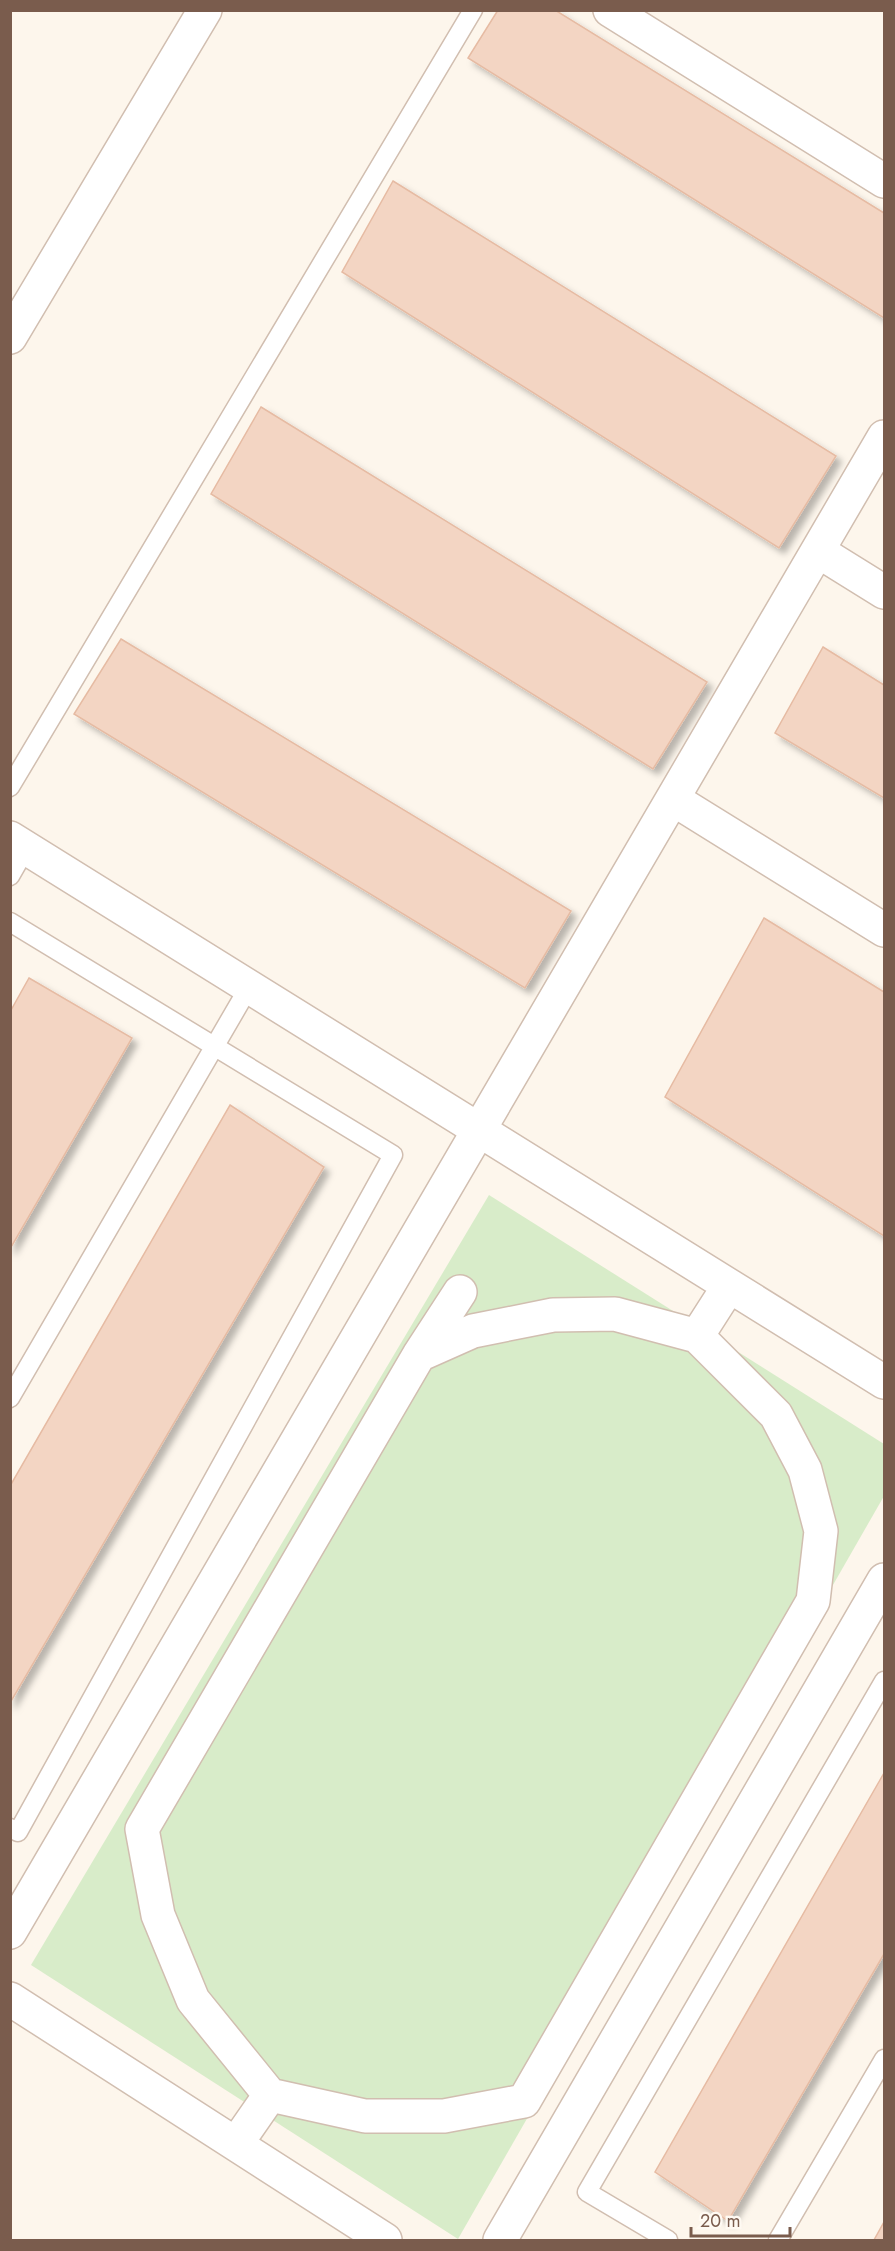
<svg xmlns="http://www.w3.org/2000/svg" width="895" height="2251" viewBox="0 0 895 2251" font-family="Jost,sans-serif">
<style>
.green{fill:#d8ecc9}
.building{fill:#f3d5c3;stroke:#e6bba3;stroke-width:1.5;filter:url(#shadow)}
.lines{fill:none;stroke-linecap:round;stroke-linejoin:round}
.lane-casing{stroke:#d1beb0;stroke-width:21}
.street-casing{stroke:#d1beb0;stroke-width:36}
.lane{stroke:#fff;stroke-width:18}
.street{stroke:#fff;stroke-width:33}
</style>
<defs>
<filter id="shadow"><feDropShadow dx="5.5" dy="5.5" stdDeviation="3" flood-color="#0004"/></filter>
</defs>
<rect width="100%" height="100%" fill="#fdf6ec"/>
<!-- green -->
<path class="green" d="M489 1195 884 1444V1496L458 2239 31 1965Z"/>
<!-- building -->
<path class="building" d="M498 10H555L884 213V318L468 58Z
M393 181 836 456 779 548 342 272Z
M261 407 707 682 653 769 211 494Z
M121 639 571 911 525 988 74 714Z
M823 647 884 685V798L775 733Z
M764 918 884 992V1236L665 1097Z
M29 978 132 1038 10 1249V1012Z
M230 1105 324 1167 10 1703V1486Z
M884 1773V1954L728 2221 655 2172Z
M884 2222V2240H874Z"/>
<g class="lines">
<defs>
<path id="lane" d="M10 787 473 10
M10 876 26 848
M10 922 393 1155 18 1832 10 1828
M10 1398 249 987
M668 2240 587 2192 884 1681
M778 2240 884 2059"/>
<path id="street" d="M610 10 884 181
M10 337 205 10
M818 551 884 592
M673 799 884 930
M10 838 884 1382
M697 1336 776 1415 805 1470 821 1531 813 1601 524 2101 444 2116H365L270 2095 193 2000 158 1915 142 1829 419 1355 473 1331 553 1315 615 1314 697 1336 729 1286
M419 1355 460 1292
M10 1932 884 437
M10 1999 385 2240
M236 2144 270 2095
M500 2240 884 1580"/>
</defs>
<!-- lane casing -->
<use href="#lane" class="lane-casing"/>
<!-- street casing -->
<use href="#street" class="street-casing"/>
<!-- lane -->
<use href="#lane" class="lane"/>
<!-- street -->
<use href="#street" class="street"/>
</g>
<!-- border -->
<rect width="895" height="2251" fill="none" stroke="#7a5c4d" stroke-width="24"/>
<!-- scale -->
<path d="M691 2227v9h99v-9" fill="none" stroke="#7a5c4d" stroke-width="3"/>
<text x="700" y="2227" font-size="18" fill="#7a5c4d" stroke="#fffaf3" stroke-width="4.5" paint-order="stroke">20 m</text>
</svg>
